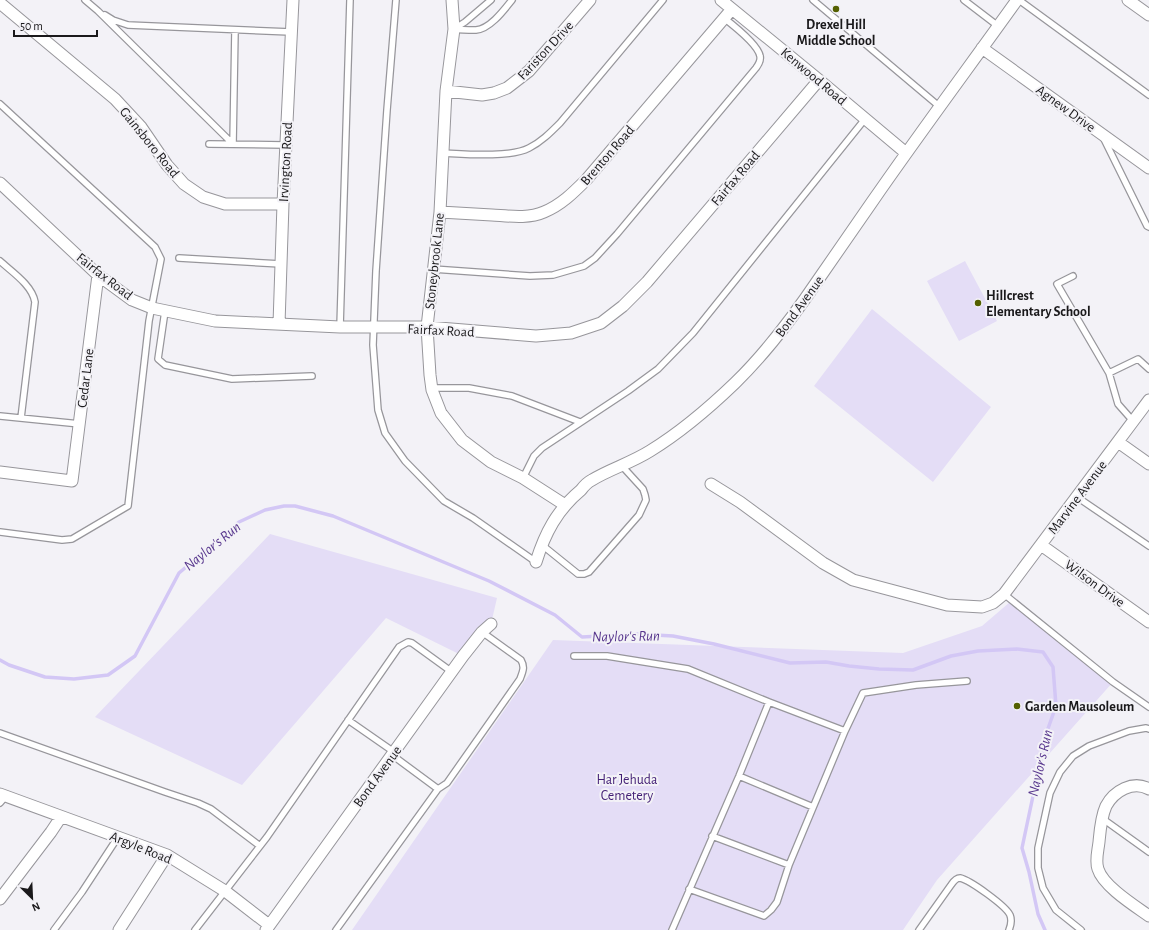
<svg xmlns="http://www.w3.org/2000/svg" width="1149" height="930" viewBox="0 0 1149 930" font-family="'Alegreya Sans',sans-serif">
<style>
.green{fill:#e4ddf6}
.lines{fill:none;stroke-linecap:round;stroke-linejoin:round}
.stream{stroke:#d3c7f5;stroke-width:3.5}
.lane-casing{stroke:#97969b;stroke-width:8}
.street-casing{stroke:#97969b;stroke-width:13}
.lane{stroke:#fff;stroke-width:5.5}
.street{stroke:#fff;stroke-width:11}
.poi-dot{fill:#546000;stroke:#f3f2f7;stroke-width:1.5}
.labels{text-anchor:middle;stroke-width:4;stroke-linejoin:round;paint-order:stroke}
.poi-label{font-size:14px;font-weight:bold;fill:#1a191b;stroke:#f3f2f7;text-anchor:start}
.street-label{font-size:14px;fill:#1a191b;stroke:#f3f2f7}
.park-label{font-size:14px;fill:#431f75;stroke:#f3f2f7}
.water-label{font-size:15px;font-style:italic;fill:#57368d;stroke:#f3f2f7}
</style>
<rect width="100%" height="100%" fill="#f3f2f7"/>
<!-- green -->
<path class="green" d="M965 261 997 321 959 341 927 281Z
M872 309 991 407 933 482 814 386Z
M270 534 497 598 491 624 463 656 386 618 242 785 95 717Z
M1010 602 1113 682 937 880 903 930H352L553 640 903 653 982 626Z"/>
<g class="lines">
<!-- stream -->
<path class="stream" d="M0 660 9 665 45 677 74 679 108 675 135 656 179 573 239 522 265 510 284 506H295L333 516 489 581 555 615 582 637 637 634 673 636 714 644 790 663 826 662 849 666 879 669 913 670 951 656 978 651 1017 649 1043 652 1053 667 1056 706 1045 737 1033 796 1022 848 1029 872 1038 914 1045 930"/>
<defs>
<path id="lane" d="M85 0 98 11 233 144
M396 0 387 110 376 271 373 345 378 410 385 433 405 461 444 501 473 518 536 562
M813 0 940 107
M964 0 998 26
M1019 0 1149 95
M105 15 113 20 128 25 291 32
M454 29C461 30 469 30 476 30 490 29 504 10 512 0
M454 29 465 22 491 0
M0 104 155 247 161 259 149 321 128 506 72 539 62 540 0 532
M1104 139 1147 226 1149 227
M209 144 285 145
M233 144 235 30
M443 153C464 154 510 158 529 148 541 142 550 133 560 123L663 0
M179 258 281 264
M0 261C12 272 32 285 35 302L21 418
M433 269 530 276 553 275 584 266 595 258 617 234 756 68C759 64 761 60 760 56 758 45 733 25 724 18
M1073 276 1057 284 1109 373 1118 404 1133 421
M165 311 158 359 165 365 232 379 312 376
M340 327 350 0
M1109 373 1138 359 1149 369
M432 388H469L512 396 580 422
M0 416 80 424
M523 478 534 456 542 448 628 391 658 369 693 333 865 119
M1077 497 1149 546
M542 545 578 574H584L589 572 639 515 646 500 645 495 643 489 622 466
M1004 594 1113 682 1149 707
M574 656H607L688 669 769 702
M348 720 394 752
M0 733 165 792 198 803 211 809 260 846
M739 776 813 807
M438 789 447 783 520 679C523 671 525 667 521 660L482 632
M0 803 6 796
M1103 819 1149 852
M712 836 789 865
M689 889 764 916 771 910 777 902 789 865 845 731
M54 930 82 892 118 837
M195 930 267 837 399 647 408 642 412 643 452 672
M336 930 438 789 392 755
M672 930 739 776 769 702 845 731 863 693 916 685 967 681
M919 930 951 885C953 882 956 878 960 878 970 880 1006 906 1010 915 1012 920 1011 925 1009 930
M1081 930 1056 910 1043 888 1038 868V848L1050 793 1060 772 1073 756 1089 746 1129 731 1146 728 1149 729"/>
<path id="street" d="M452 0 454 29 446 91 440 212 427 327 430 375 432 390 441 413 462 440 491 462 523 478 565 505
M721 0 819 80 906 153
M1128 0 1149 15
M0 3 115 99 141 127 167 165 184 184 203 197 225 204H283
M982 48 1149 168
M446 91 482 95 494 93 507 88 529 71 590 0
M0 183 98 275 132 300 152 308 215 321 340 327H427L536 336 571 333 601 323 623 306 647 282 819 80
M440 212C457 213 475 214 492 215 509 216 528 219 544 212 561 205 573 193 586 180L732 9
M279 324 283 204 293 0
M1118 442 1149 464
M0 472 72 481 98 275
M711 484 740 502 823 563 853 580 947 605 982 607 993 603 1004 594 1149 400
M1041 545 1149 622
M536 562C545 533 557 510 581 490 584 486 588 482 592 480 610 469 631 463 650 451 681 432 709 408 735 383 767 352 793 317 818 280 836 254 854 228 872 202 919 134 969 67 1017 0
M1149 789C1133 780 1114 791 1106 806 1101 817 1100 831 1099 842 1098 851 1095 861 1098 869 1103 886 1135 906 1149 916
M0 794 167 855 225 891 269 925
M0 899 51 832 61 817
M119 930 167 855
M266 930 463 656 482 632 491 624"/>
</defs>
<!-- lane casing -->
<use href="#lane" class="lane-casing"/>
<!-- street casing -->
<use href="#street" class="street-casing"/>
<!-- lane -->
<use href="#lane" class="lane"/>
<!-- street -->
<use href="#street" class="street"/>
</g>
<!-- markers -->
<g class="poi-dot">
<circle cx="836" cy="9" r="4"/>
<circle cx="978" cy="303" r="4"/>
<circle cx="1017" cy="706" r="4"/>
</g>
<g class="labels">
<!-- poi labels -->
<g class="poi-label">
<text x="836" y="29" text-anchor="middle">Drexel Hill<tspan x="836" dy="16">Middle School</tspan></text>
<text x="986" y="300">Hillcrest<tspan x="986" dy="16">Elementary School</tspan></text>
<text x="1025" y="711">Garden Mausoleum</text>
</g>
<!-- street labels -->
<g class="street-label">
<text transform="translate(545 50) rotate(-47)" y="5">Fariston Drive</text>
<text transform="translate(814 76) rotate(40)" y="5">Kenwood Road</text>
<text transform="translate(1066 108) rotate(36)" y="5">Agnew Drive</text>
<text transform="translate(150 142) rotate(51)" y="5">Gainsboro Road</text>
<text transform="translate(607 155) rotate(-49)" y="5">Brenton Road</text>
<text transform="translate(285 162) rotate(-87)" y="5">Irvington Road</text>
<text transform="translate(735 178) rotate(-50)" y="5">Fairfax Road</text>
<text transform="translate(434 261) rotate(-84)" y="5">Stoneybrook Lane</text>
<text transform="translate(105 276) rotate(38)" y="5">Fairfax Road</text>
<text transform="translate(799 306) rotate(-54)" y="5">Bond Avenue</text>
<text transform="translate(441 330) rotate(3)" y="5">Fairfax Road</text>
<text transform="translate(85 378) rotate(-83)" y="5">Cedar Lane</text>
<text transform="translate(1077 497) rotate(-53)" y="5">Marvine Avenue</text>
<text transform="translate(1095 583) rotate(36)" y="5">Wilson Drive</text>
<text transform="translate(377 776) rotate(-54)" y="5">Bond Avenue</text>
<text transform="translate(141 847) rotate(22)" y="5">Argyle Road</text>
</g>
<!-- park labels -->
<g class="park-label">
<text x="627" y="784">Har Jehuda<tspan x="627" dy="16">Cemetery</tspan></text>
</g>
<!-- water labels -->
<g class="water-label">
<text transform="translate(212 546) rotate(-39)" y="5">Naylor's Run</text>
<text transform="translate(626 636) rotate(-1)" y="5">Naylor's Run</text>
<text transform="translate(1040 763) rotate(-77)" y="5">Naylor's Run</text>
</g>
</g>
<!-- north arrow -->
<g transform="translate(32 898) rotate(156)" stroke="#f3f2f7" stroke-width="3" paint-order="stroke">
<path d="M0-3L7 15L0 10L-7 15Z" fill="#1a191b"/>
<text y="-6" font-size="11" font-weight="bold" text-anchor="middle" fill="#1a191b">N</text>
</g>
<!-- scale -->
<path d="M14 30v6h83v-6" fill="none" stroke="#1a191b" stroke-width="2"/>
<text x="20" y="30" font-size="12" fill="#1a191b" stroke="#f3f2f7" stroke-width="3" paint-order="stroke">50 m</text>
</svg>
